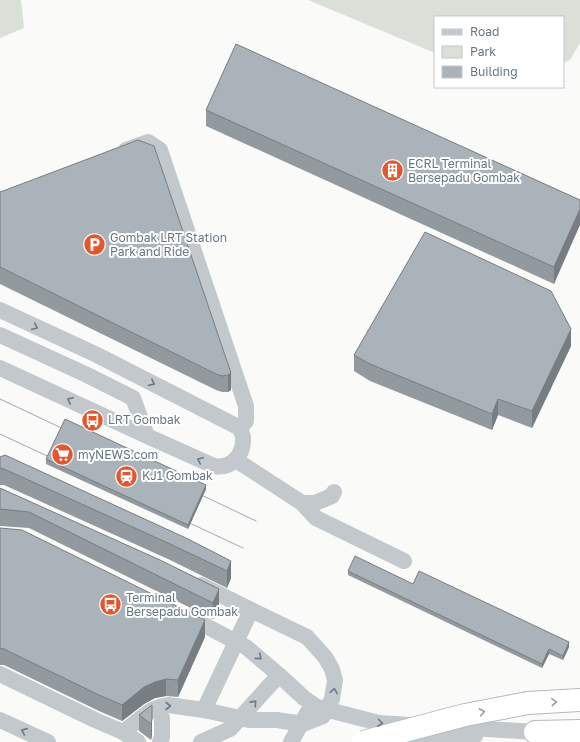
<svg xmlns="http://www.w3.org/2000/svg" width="580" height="742" viewBox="0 0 580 742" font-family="'Golos Text',sans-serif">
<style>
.green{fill:#dadfd7}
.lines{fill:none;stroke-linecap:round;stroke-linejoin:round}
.highway-casing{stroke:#b4b9bd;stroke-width:24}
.minor{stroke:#c3c8cc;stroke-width:16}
.highway{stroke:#fff;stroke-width:22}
.tram{stroke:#a2aab0;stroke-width:1}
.highway-bridge-casing{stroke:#b4b9bd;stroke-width:24;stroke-linecap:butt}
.minor-bridge{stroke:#c3c8cc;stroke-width:16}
.highway-bridge{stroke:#fff;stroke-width:22}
.wall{fill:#929a9f}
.shaded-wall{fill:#777d82}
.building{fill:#aab3b9;stroke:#777d82}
.oneway{stroke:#6a7a87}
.oneway2{stroke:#939fa8}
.labels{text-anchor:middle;stroke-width:4;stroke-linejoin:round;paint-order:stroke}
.poi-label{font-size:12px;fill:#657683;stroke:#fff;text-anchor:start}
</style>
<rect width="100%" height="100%" fill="#fafaf8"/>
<!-- green -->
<path class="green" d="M0 0H21L24 28 0 38Z
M308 0H580V43L570 60 563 63V17H435V53Z"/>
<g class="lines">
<defs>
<path id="highway" d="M528 703 580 700
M535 732 580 731"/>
</defs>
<!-- highway casing -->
<use href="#highway" class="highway-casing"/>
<!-- minor -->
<path class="minor" d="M126 150 148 142 160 150 246 406V421L240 428
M0 310 95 354 240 428C241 431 242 434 243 437 244 455 232 469 214 466L147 436 0 368
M0 335 85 374 133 398 147 436
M236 460 302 503H315L332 496 334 492
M302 503 316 518 404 561
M201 585 251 610
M187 616 246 647 279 675 304 698 317 707 379 723 410 725
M0 674 95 720 123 732 138 742
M0 720 48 742
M441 726 535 732
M160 742 162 737V718
M201 742 230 729 279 675
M291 742 307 713
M415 742 475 736"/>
<!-- highway -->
<use href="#highway" class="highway"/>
<!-- tram -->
<path class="tram" d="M0 399 70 432
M0 434 58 461
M193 491 256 521
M181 519 243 548"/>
<defs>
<path id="highway-bridge" d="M363 742 465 715 528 703"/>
</defs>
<!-- highway-bridge casing -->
<use href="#highway-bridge" class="highway-bridge-casing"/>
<!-- minor-bridge -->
<path class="minor-bridge" d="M123 732 150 711 159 707 168 705 204 710 249 720H277L303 724 323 716 332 699 335 680 332 669 325 657 307 637 251 610 204 710"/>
<!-- highway-bridge -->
<use href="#highway-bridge" class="highway-bridge"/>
</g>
<!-- wall -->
<path class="wall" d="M206 110 580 200 554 284 206 126Z
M0 192 231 373V390L228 392H222L216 390 0 284Z
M571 346 532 428 498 415 492 430 370 381 354 371V355Z
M0 457 231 561V578L227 588 168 559 4 485H0Z
M46 459 206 489 188 529 46 464Z
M0 488 219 605 213 619 29 528 0 526Z
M0 528 205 637 178 697 166 696 155 698 144 704 122 721 99 711 4 665H0Z
M348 571 413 584 569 647 563 660 549 654 542 668 348 575Z
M152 705V735L151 740 139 731V715Z"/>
<!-- shaded-wall -->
<path class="shaded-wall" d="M580 209V225L554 284V267Z
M571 329V346L532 428V411Z
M231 373V390L228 392V375Z
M498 399V415L492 430V414Z
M206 485V489L188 529V525Z
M231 561V578L227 588V571Z
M219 589V605L213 619V603Z
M205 620V637L178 697V680Z
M569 642V647L563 660V656Z
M549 649V654L542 668V664Z
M166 679V696L155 698 144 704 122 721V705L144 687 155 682Z
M152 719V735L151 740V724Z"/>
<!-- building -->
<path class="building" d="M236 44 580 200V209L554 267 206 110Z
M138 140 154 146 231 373 228 375 222 376 216 374 0 267V192L3 191Z
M425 232 551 291 571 329 532 411 498 399 492 414 370 364 354 355Z
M65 419 206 485 188 525 46 459Z
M5 455 186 538 231 561 227 571 168 543 4 469 0 468V457Z
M0 488 160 560 219 589 213 603 29 512 0 509Z
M0 528 22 530 205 620 178 680 166 679 155 682 144 687 122 705 99 695 4 649 0 648Z
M355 556 413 584 419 571 569 642 563 656 549 649 542 664 348 571Z
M152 705V719L151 724 139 715Z"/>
<!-- one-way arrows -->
<defs><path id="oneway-chevron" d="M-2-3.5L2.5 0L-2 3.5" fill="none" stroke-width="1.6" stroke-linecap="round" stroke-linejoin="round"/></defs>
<g class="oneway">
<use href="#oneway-chevron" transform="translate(35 327) rotate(25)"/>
<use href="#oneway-chevron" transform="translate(152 383) rotate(27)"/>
<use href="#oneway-chevron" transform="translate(70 400) rotate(-155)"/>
<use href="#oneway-chevron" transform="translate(200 460) rotate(-155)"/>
<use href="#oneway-chevron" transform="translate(259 657) rotate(40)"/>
<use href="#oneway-chevron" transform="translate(334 691) rotate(-81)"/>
<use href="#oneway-chevron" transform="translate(254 703) rotate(-48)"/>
<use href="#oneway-chevron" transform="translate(168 706)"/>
<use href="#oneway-chevron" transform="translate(380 723) rotate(8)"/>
<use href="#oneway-chevron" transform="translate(24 731) rotate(-156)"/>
</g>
<g class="oneway2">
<use href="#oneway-chevron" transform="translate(554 702) rotate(-3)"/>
<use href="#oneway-chevron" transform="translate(482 712) rotate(-11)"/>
</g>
<!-- icons -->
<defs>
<symbol id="building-disc" viewBox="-11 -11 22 22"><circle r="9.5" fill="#e4572e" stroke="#fff"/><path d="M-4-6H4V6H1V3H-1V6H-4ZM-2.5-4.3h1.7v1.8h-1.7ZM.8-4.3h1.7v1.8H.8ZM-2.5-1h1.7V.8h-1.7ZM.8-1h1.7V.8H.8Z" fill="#fff"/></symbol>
<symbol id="parking-disc" viewBox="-11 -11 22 22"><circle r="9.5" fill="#e4572e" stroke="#fff"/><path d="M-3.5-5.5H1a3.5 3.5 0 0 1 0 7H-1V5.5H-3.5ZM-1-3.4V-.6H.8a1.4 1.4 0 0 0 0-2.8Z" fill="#fff"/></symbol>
<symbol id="bus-disc" viewBox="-11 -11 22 22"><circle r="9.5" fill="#e4572e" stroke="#fff"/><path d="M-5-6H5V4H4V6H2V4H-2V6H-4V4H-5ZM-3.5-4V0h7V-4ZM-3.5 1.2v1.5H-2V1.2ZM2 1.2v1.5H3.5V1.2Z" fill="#fff"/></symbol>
<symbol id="supermarket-disc" viewBox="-11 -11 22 22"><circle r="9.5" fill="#e4572e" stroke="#fff"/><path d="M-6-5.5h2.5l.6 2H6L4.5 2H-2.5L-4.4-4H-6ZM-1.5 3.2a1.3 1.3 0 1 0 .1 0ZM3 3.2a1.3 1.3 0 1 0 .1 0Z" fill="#fff"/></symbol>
<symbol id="station-disc" viewBox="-11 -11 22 22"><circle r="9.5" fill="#e4572e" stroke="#fff"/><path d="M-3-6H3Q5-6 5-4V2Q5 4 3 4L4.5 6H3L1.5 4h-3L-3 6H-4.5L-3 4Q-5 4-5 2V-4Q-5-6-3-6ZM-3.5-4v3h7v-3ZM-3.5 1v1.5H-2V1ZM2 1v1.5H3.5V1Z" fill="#fff"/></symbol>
</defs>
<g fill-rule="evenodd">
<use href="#building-disc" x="380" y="158" width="25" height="25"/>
<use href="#parking-disc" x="82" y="232" width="25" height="25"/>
<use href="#bus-disc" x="80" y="408" width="25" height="25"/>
<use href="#supermarket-disc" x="50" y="442" width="25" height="25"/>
<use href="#station-disc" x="114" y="464" width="25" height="25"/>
<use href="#bus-disc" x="98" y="592" width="25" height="25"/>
</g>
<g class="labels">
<!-- poi labels -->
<g class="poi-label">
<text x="408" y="168">ECRL Terminal<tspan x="408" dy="14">Bersepadu Gombak</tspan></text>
<text x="110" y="242">Gombak LRT Station<tspan x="110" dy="14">Park and Ride</tspan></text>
<text x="108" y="424">LRT Gombak</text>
<text x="78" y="459">myNEWS.com</text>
<text x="142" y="480">KJ1 Gombak</text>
<text x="126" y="602">Terminal<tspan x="126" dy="14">Bersepadu Gombak</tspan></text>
</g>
</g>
<!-- legend -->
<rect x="434" y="16" width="130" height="72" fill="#ffffff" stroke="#c1c8cd"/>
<rect x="442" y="29" width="20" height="6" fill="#c3c8cc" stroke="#c1c8cd"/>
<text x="470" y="36" font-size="12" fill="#657683">Road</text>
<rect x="442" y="46" width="20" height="12" fill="#dadfd7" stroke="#c1c8cd"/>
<text x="470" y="56" font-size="12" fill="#657683">Park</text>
<rect x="442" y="66" width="20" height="12" fill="#aab3b9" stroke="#c1c8cd"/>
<text x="470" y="76" font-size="12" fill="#657683">Building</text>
</svg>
